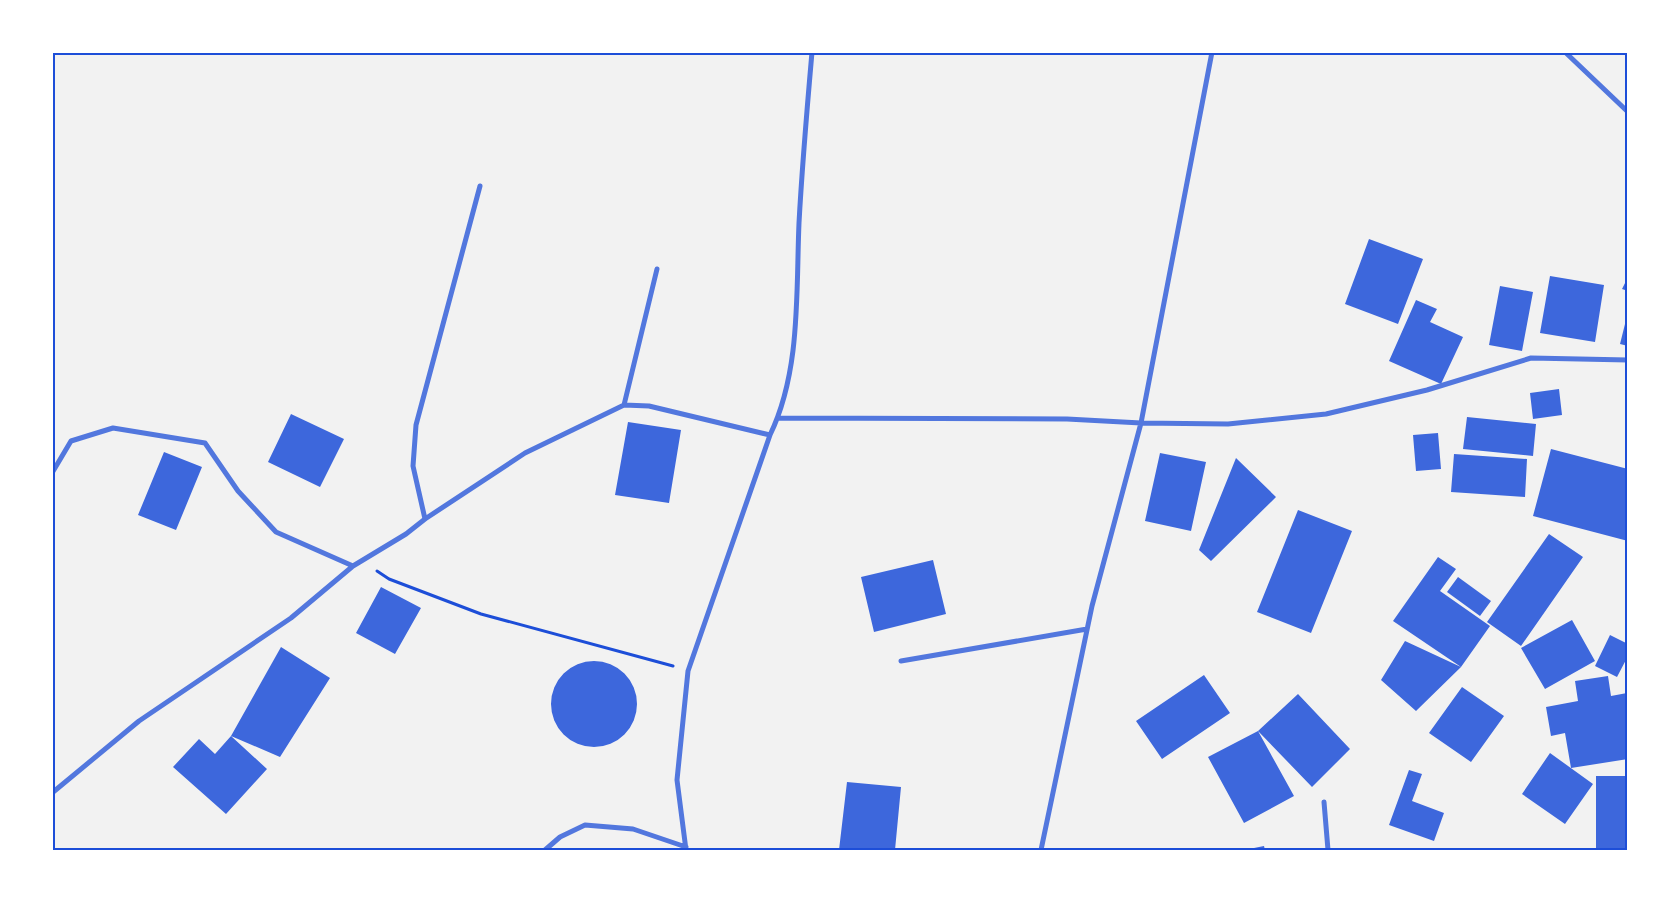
<svg xmlns="http://www.w3.org/2000/svg" width="1680" height="903" viewBox="0 0 1680 903" font-family="'Source Sans 3',sans-serif">
<style>
.building{fill:#3d67dc}
.lines{fill:none;stroke-linecap:round;stroke-linejoin:round}
.path{stroke:#1d4ed8;stroke-width:3}
.minor{stroke:#5277de;stroke-width:5}
.neatline{fill:none;stroke:#1d4ed8;stroke-width:2}
</style>
<rect width="100%" height="100%" fill="#f2f2f2"/>
<!-- building -->
<path class="building" d="M1369 239 1423 259 1398 324 1345 304Z
M1550 276 1604 285 1595 342 1540 333Z
M1628 277V291L1622 289Z
M1500 286 1533 292 1522 351 1489 345Z
M1416 300 1437 309 1430 322 1463 337 1441 384 1389 361Z
M1628 312V346L1620 344Z
M1559 389 1562 415 1533 419 1530 393Z
M291 414 344 439 320 487 268 462Z
M1467 417 1536 424 1533 456 1463 449Z
M628 422 681 430 669 503 615 495Z
M1438 433 1441 469 1416 471 1413 435Z
M1551 449 1628 469V541L1533 516Z
M164 452 202 467 176 530 138 515Z
M1160 453 1206 462 1191 531 1145 521Z
M1454 454 1527 459 1525 497 1451 492Z
M1236 458 1276 497 1211 561 1199 550Z
M1298 510 1352 531 1311 633 1257 612Z
M1549 534 1583 557 1521 646 1487 622Z
M1438 557 1456 569 1440 591 1490 626 1461 667 1393 621Z
M933 560 946 614 874 632 861 577Z
M1458 577 1491 601 1480 616 1447 592Z
M381 587 421 608 395 654 356 633Z
M1572 620 1595 661 1545 689 1521 648Z
M1610 635 1628 644V656L1617 677 1595 666Z
M1405 641 1461 667 1416 711 1381 680Z
M281 647 330 678 280 757 231 736Z
M551 704a43 43 0 1 1 86 0a43 43 0 1 1-86 0Z
M1204 675 1230 713 1162 759 1136 721Z
M1608 676 1611 696 1627 693 1628 759 1571 768 1565 733 1551 736 1546 707 1578 701 1575 681Z
M1462 687 1504 716 1471 762 1429 733Z
M1298 694 1350 749 1312 787 1258 731 1294 796 1244 823 1208 757 1258 731Z
M231 736 267 769 226 814 173 767 199 739 215 754Z
M1550 753 1593 784 1565 824 1522 794Z
M1409 770 1422 774 1412 801 1444 813 1434 841 1389 825Z
M1596 776H1628V850H1596Z
M847 782 901 787 895 850H839Z
M1264 846 1265 850H1244Z"/>
<g class="lines">
<!-- path -->
<path class="path" d="M377 571 389 579 481 614 673 666"/>
<!-- minor -->
<path class="minor" d="M1565 52 1628 112
M624 405 657 269
M778 418 1067 419 1141 423 1228 424 1326 414 1427 390 1531 358 1628 360
M52 473 71 441 113 428 205 443 238 491 276 532 353 566
M425 519 413 466 416 425 480 186
M901 661 1087 629
M52 793 139 721 291 618 353 566 406 534 425 519 525 453 624 405 649 406 770 435
M1324 802 1328 850
M545 850 560 837 585 825 633 829 686 847
M686 850 677 780 688 671 770 435C801 371 796 292 799 223 802 166 807 109 812 52
M1041 850 1092 606 1141 423 1212 52"/>
</g>
<!-- border -->
<rect width="1680" height="903" fill="none" stroke="#ffffff" stroke-width="108"/>
<rect x="54" y="54" width="1572" height="795" class="neatline"/>
</svg>
